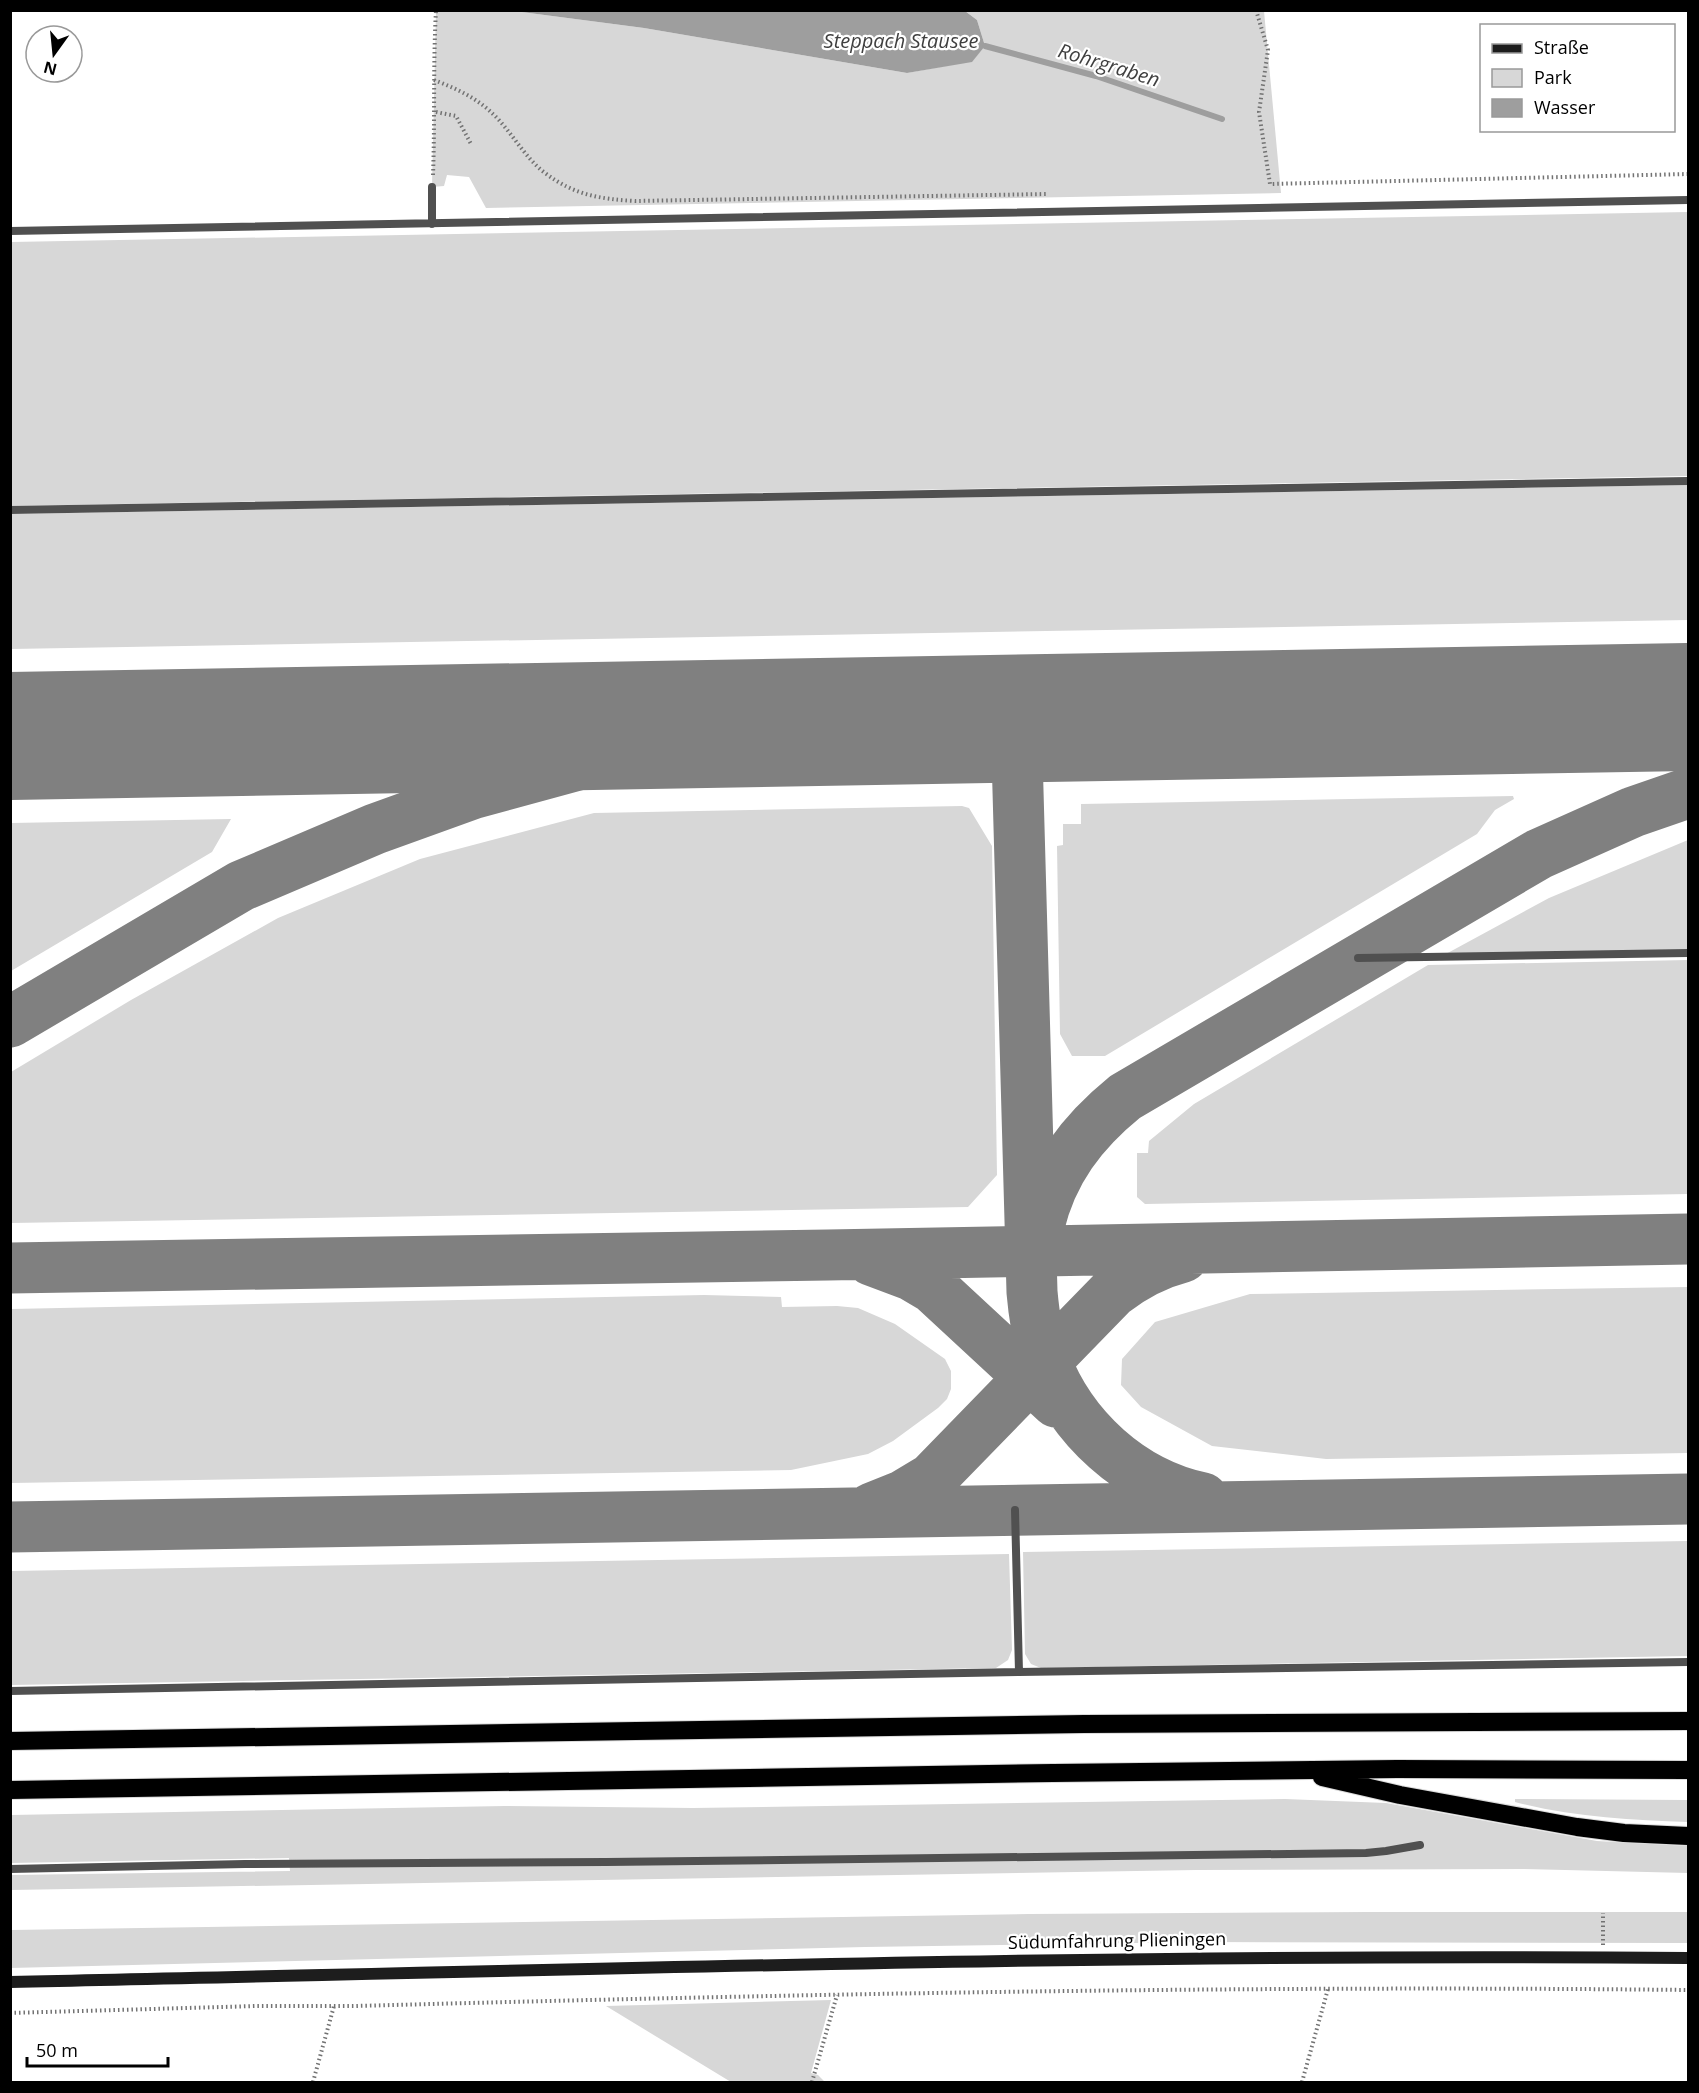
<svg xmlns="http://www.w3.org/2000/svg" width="1699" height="2093" viewBox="0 0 1699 2093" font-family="'Open Sans',sans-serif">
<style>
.green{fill:#d7d7d7}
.water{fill:#9e9e9e}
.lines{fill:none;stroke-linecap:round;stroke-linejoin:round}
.stream{stroke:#9e9e9e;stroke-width:6}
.taxiway{stroke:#808080;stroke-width:51}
.runway{stroke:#808080;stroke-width:128}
.motorway-casing{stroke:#dbdbdb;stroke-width:20}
.path{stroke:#727272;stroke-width:4;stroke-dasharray:1.5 3;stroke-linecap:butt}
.service{stroke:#505050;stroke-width:8}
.secondary{stroke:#1d1d1d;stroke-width:12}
.motorway{stroke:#000;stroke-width:18}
.labels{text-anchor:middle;stroke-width:4.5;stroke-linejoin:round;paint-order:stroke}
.street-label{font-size:18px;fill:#000;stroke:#fff}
.water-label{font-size:20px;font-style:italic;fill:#3f3f3f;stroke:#fff}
</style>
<rect width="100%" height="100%" fill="#fff"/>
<!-- green -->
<path class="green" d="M436 11H514L644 28 907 73 972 61 985 46 977 20 965 11H1264L1281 193 486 208 469 177 447 175 444 186 432 187Z
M1688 212V476L11 506V242Z
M1688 485V620L11 649 10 514Z
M1513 796 1514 799 1495 810 1477 834 1105 1056H1072L1060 1034 1057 846 1063 845V824H1081V804Z
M962 806 969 808 992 846 997 1175 968 1207 11 1223V1072L131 1000 278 918 420 859 594 813Z
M231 819 212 852 11 971V823Z
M1688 840V950L1444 955 1549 898Z
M1688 960V1194L1145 1204 1137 1197V1153H1148L1149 1141 1194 1104 1428 965Z
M1688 1287V1453L1326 1459 1212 1446 1141 1407 1121 1385 1122 1359 1155 1322 1250 1294Z
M704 1295 781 1297 782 1307 837 1306 858 1308 895 1324 945 1359 951 1371V1389L947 1399 938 1408 893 1441 868 1454 791 1470 11 1483V1309Z
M1688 1541V1656L1041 1668 1031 1664 1025 1654 1023 1552Z
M1009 1554 1012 1650 1008 1660 996 1668 11 1685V1571Z
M1285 1799 1386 1803 1597 1841 1688 1846V1873L1523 1869 1196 1870 11 1890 10 1875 290 1871 289 1858 11 1863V1815L505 1806 693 1808Z
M1515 1799 1688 1800V1822C1630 1820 1572 1817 1515 1802Z
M1369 1912H1688V1943L1204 1942 865 1947 10 1968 11 1930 1029 1914Z
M831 2000 811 2073 818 2075 825 2082H731L606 2006Z"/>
<!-- water -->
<path class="water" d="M514 11H965L977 20 985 46 972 62 907 73 644 28Z"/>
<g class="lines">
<!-- stream -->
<path class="stream" d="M985 46 1096 76 1222 119"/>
<!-- taxiway -->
<path class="taxiway" d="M1016 719 1032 1292C1034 1315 1037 1337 1045 1359 1071 1428 1131 1483 1203 1498
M10 1022 241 886 375 829 472 794 593 761 712 724
M1039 1226C1052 1171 1082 1132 1125 1097L1539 854 1633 812 1688 793
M871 1260 911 1275 933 1288 1056 1402
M10 1268 828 1255 1688 1239
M872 1508 902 1496 932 1478 1113 1292C1135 1275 1156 1264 1183 1257
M10 1527 1688 1499"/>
<!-- runway -->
<path class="runway" d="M10 736 1688 707"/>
<defs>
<path id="motorway" d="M10 1741 1084 1724 1688 1721
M1322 1777 1400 1795 1577 1827 1624 1833 1688 1836
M10 1790 1053 1773 1397 1769 1688 1770"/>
</defs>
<!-- motorway casing -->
<use href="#motorway" class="motorway-casing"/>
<!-- path -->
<path class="path" d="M1256 10 1268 50 1259 112 1270 184 1688 174
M434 80C455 88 477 98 493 114 512 132 524 157 545 173 574 195 600 199 635 201L1048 194
M436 112 456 116 471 144
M433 175C435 120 433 65 436 10
M1603 1945V1913
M10 2013 257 2006H356C800 1994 1244 1985 1688 1990
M313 2082 334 2006
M812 2082 837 1995
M1302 2082 1328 1989"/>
<!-- service -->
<path class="service" d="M432 224V187
M10 231 1688 200
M10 510 1688 481
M1358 958 1688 953
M1015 1510 1019 1672
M10 1691 1019 1672 1688 1662
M10 1869 245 1864 606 1862 1366 1853 1386 1851 1420 1845"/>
<!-- secondary -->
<path class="secondary" d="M10 1982C570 1970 1129 1953 1688 1958"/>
<!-- motorway -->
<use href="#motorway" class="motorway"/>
</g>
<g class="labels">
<!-- street labels -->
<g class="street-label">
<text transform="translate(1117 1941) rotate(-1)" y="6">Südumfahrung Plieningen</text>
</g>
<!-- water labels -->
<g class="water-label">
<text x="901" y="48">Steppach Stausee</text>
<text transform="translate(1109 65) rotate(17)" y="7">Rohrgraben</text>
</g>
</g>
<!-- border -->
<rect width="1699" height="2093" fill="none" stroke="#000000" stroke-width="24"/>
<!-- legend -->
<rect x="1480" y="24" width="195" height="108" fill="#ffffff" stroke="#999999" stroke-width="1.5"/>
<rect x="1492" y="44" width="30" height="9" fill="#1d1d1d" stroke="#999999" stroke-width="1.5"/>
<text x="1534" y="54" font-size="18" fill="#000000">Straße</text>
<rect x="1492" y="69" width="30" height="18" fill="#d7d7d7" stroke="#999999" stroke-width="1.5"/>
<text x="1534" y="84" font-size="18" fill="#000000">Park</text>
<rect x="1492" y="99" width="30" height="18" fill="#9e9e9e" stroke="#999999" stroke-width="1.5"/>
<text x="1534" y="114" font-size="18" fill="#000000">Wasser</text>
<!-- north arrow -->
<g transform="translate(54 54) rotate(195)"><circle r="28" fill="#ffffff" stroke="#999999" stroke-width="1.5"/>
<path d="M0-4.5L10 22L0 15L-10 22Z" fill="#000000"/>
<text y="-9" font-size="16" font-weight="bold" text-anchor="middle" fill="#000000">N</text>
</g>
<!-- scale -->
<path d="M27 2057v9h141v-9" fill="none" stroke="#000000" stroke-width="3"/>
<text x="36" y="2057" font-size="18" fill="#000000" stroke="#ffffff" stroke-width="4.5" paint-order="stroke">50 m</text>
</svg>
